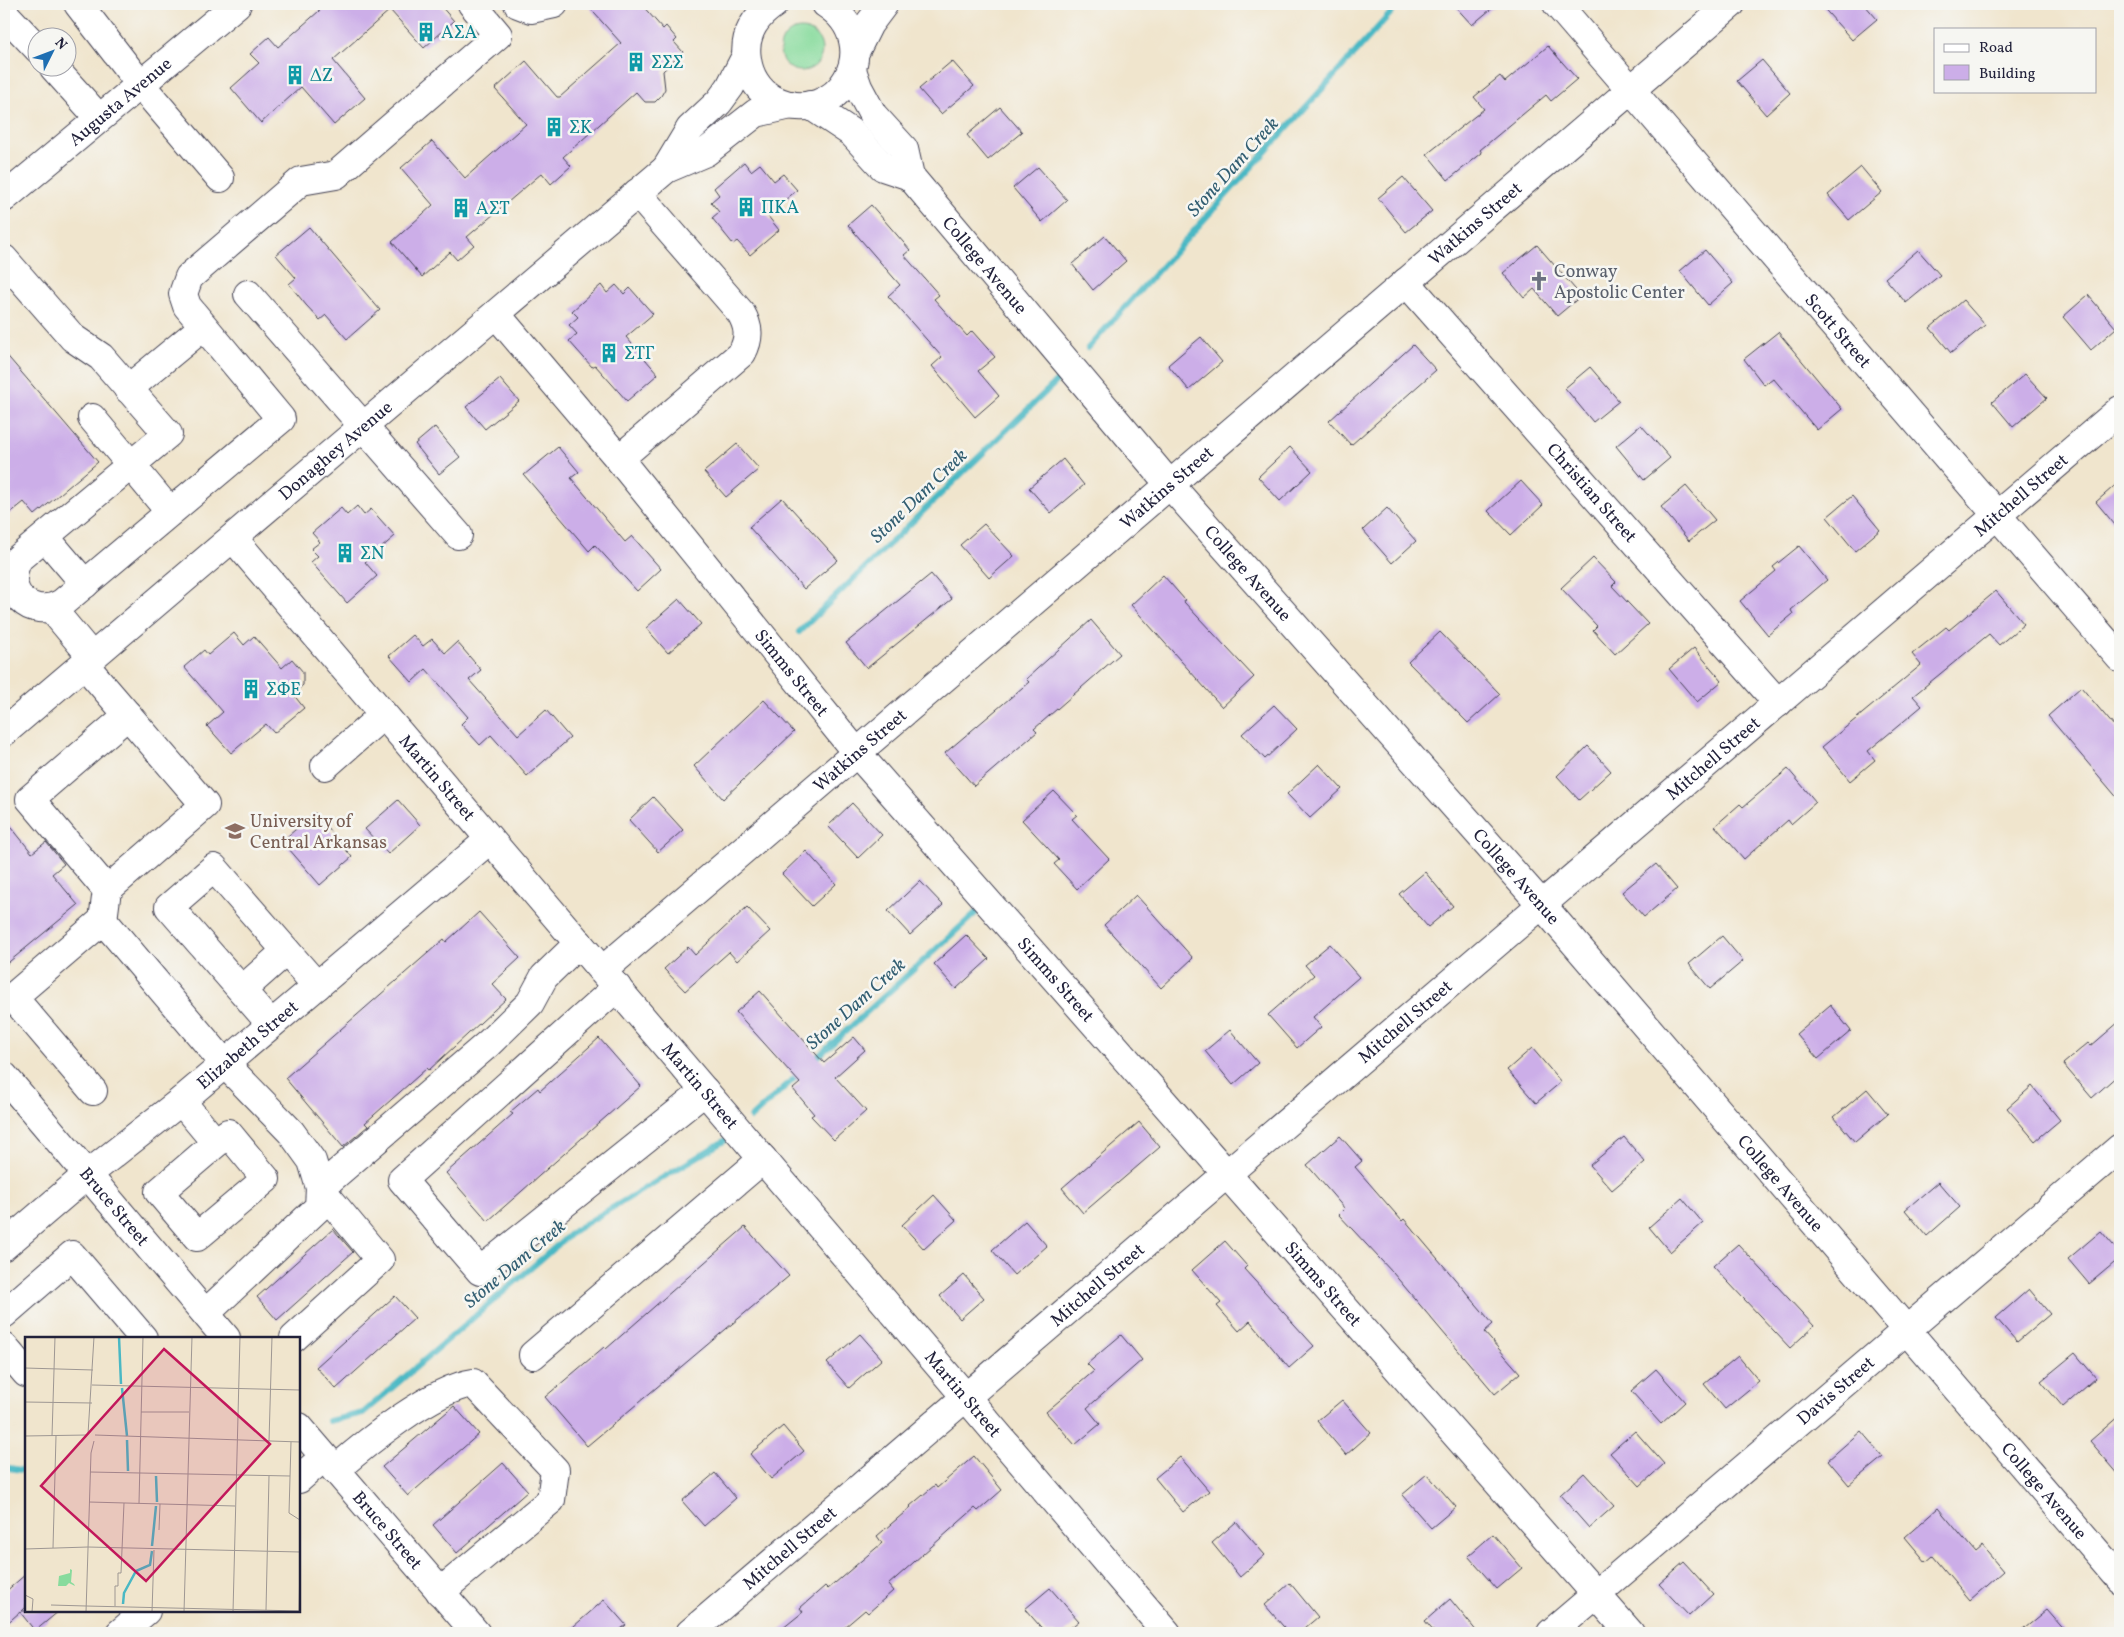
<svg xmlns="http://www.w3.org/2000/svg" width="2124" height="1637" viewBox="0 0 2124 1637" font-family="Vollkorn,serif">
<style>
.green{fill:#88db9d;stroke:#557e6c}
.lines{fill:none;stroke-linecap:round;stroke-linejoin:round}
.stream{stroke:#4ab8c4;stroke-width:6}
.building{fill:#ccaee8}
.minor-casing{stroke:#413f51;stroke-width:30}
.minor{stroke:#fff;stroke-width:28}
.labels{text-anchor:middle;stroke-width:5;stroke-linejoin:round;paint-order:stroke}
.culture-label{font-size:18px;fill:#0d838f;stroke:#f6f6f2;text-anchor:start}
.street-label{font-size:18px;fill:#22223b;stroke:#f6f6f2}
.worship-label{font-size:18px;fill:#5b616d;stroke:#f6f6f2;text-anchor:start}
.education-label{font-size:18px;fill:#785e54;stroke:#f6f6f2;text-anchor:start}
.water-label{font-size:19px;font-style:italic;fill:#325e72;stroke:#f6f6f2}
.inset-river{fill:none;stroke:#4ab8c4;stroke-width:2.5}
.inset-road{fill:none;stroke:#9e9793;stroke-width:1}
.view{fill:#c2185b;fill-opacity:0.15;stroke:#c2185b;stroke-width:2.5}
.inset-edge{fill:none;stroke:#22223b;stroke-width:2.5}
</style>
<rect width="100%" height="100%" fill="#f6f6f2"/>
<filter id="ink" filterUnits="userSpaceOnUse"><feTurbulence type="fractalNoise" baseFrequency=".02" numOctaves="2"/><feDisplacementMap in="SourceGraphic" scale="10" xChannelSelector="R" yChannelSelector="G"/><feConvolveMatrix kernelMatrix="1 2 1 2 8 2 1 2 1" color-interpolation-filters="sRGB"/></filter>
<filter id="wash" filterUnits="userSpaceOnUse"><feTurbulence type="fractalNoise" baseFrequency=".0096" numOctaves="4" result="noise"/><feDisplacementMap in="SourceGraphic" scale="20" xChannelSelector="R" yChannelSelector="G"/><feGaussianBlur stdDeviation="1.12" result="paint"/><feColorMatrix in="noise" values="0 0 0 0 0 0 0 0 0 0 0 0 0 0 0 0 0 1.4 0 .05"/><feComposite in="paint" operator="in"/></filter>
<g filter="url(#wash)">
<rect width="100%" height="100%" fill="#f0e5cd"/>
<!-- green -->
<path class="green" d="M780 50a21 21 0 1 1 42 0a21 21 0 1 1-42 0Z"/>
<g class="lines">
<!-- stream -->
<path class="stream" d="M1088 348 1399 4
M799 632 1058 380
M812 1062 980 909
M751 1118 801 1072
M329 1421 363 1413 575 1230 729 1138
M4 1467 26 1471"/>
</g>
<g id="blocks">
<!-- building -->
<path class="building" d="M327 4H439L454 21 424 48 390 10 333 60 365 98 334 125 301 87 261 123 231 88 259 63 250 54 269 37 278 47Z
M586 4H641L663 29 666 26 677 39 674 42 683 52 663 71 665 89 661 96 655 102H645L636 92 563 157 571 166 551 184 542 173 467 237 474 245 457 260 450 252 422 277 392 242 433 205 401 168 432 141 465 178 526 124 495 89 526 61 557 97H560L621 43Z
M1453 4H1497L1472 25Z
M1820 4H1864L1877 19 1852 40Z
M1548 46 1577 79 1551 101 1546 95 1480 150 1482 153 1448 180 1427 154 1484 109 1474 97 1500 76 1505 82Z
M1762 60 1790 93 1766 115 1737 81Z
M952 61 974 86 941 114 919 89Z
M1000 107 1022 132 988 160 967 135Z
M744 162 751 171 760 164 774 181 783 174 797 190 767 215 779 230 750 255 737 241 733 244 712 218 719 212 711 202 719 195 714 188Z
M1038 167 1067 200 1042 222 1013 188Z
M1861 167 1882 192 1849 220 1828 195Z
M1403 177 1432 211 1406 232 1378 198Z
M871 205 910 250 904 255 939 295 934 299 967 336 972 331 995 357 978 371 999 396 975 417 932 366 942 357 888 296 900 285 848 225Z
M309 227 380 310 347 339 326 315 320 320 306 305 289 284 296 278 276 255Z
M1105 236 1126 261 1093 290 1072 264Z
M1537 245 1581 296 1557 316 1534 289 1524 298 1503 273Z
M1705 250 1733 283 1708 305 1680 271Z
M1918 250 1940 275 1906 303 1885 278Z
M601 285 607 293 616 285 624 294 630 288 653 314 626 337 658 374 627 401 595 365 592 367 569 341 577 334 569 325 578 317 572 311Z
M2088 295 2116 328 2091 350 2063 317Z
M1963 300 1985 325 1951 353 1930 328Z
M1778 332 1842 409 1817 430 1773 378 1764 385 1744 359Z
M1201 337 1222 362 1189 390 1168 365Z
M1413 345 1436 370 1351 445 1329 421Z
M4 352 98 462 35 515 24 502 4 518Z
M1590 367 1619 401 1593 422 1565 388Z
M2025 374 2047 398 2013 427 1992 402Z
M500 379 519 401 485 429 466 407Z
M1641 425 1670 458 1644 480 1616 446Z
M435 427 460 457 439 474 415 444Z
M737 444 759 469 726 497 704 472Z
M558 447 579 472 571 478 625 542 632 536 661 569 637 591 595 545 589 551 524 475Z
M1290 447 1312 471 1280 501 1258 477Z
M1063 459 1084 485 1051 513 1029 488Z
M1521 481 1543 505 1511 535 1488 511Z
M2120 481V531L2096 502Z
M1686 486 1715 520 1689 541 1661 507Z
M1852 496 1880 530 1855 551 1827 517Z
M782 498 838 560 804 589 749 527Z
M357 506 364 515 371 509 395 536 365 562 377 576 347 603 311 562 318 556 311 549 320 542 312 533 341 508 347 515Z
M1387 508 1416 541 1392 563 1363 530Z
M984 524 1014 556 989 578 960 545Z
M1799 546 1827 580 1791 610 1793 614 1768 635 1740 601 1776 571 1773 567Z
M1593 558 1616 582 1612 586 1648 624 1615 654 1593 630 1597 626 1561 588Z
M931 574 952 599 867 668 846 643Z
M1163 575 1185 600 1184 602 1254 677 1222 707 1131 605Z
M1996 591 2024 624 1999 645 1989 634 1913 696 1922 706 1868 751 1875 760 1850 781 1822 747 1921 665 1912 654 1946 627 1949 630Z
M679 599 701 624 668 653 646 628Z
M1091 620 1120 654 1034 729 1037 732 974 786 945 753 1029 682 1026 679Z
M1440 632 1500 694 1468 723 1408 662Z
M234 633 244 645 254 636 282 668 292 659 303 672V685L293 694 304 708 274 733 266 724 231 753 207 726 223 712 184 667 204 650 208 655Z
M413 635 423 646 432 639 445 653 457 642 481 670 469 680 518 735 546 710 570 738 527 776 491 735 480 745 461 724 468 717 426 669 412 682 389 656Z
M1694 648 1722 681 1697 702 1669 669Z
M2081 687 2120 733V801L2048 716Z
M764 700 794 732 723 799 694 766Z
M1274 705 1297 729 1265 759 1242 734Z
M1588 746 1611 771 1579 800 1557 776Z
M1319 764 1342 789 1310 818 1287 794Z
M1788 769 1816 802 1791 824 1788 820 1744 859 1715 826 1740 804 1743 807Z
M1054 791 1077 815 1072 819 1109 859 1077 889 1054 864 1059 860 1022 820Z
M653 797 683 830 658 852 629 820Z
M398 800 420 825 388 854 365 829Z
M852 803 882 835 858 858 828 826Z
M315 813 352 857 320 885 282 841Z
M4 818 32 853 46 842 64 864 52 874 78 905 4 966Z
M806 851 836 884 812 906 782 874Z
M1656 864 1677 889 1644 917 1622 892Z
M1425 872 1453 906 1428 927 1399 894Z
M920 881 943 905 910 935 888 911Z
M1136 895 1193 958 1161 988 1104 925Z
M747 907 770 931 737 961 729 952 685 991 664 969 688 947 695 955Z
M479 912 520 958 492 984 506 999 429 1070 427 1068 365 1123 368 1126 343 1147 285 1078 444 939 446 942Z
M966 935 989 959 956 989 934 964Z
M1722 936 1743 961 1710 989 1689 964Z
M1330 944 1359 977 1313 1017 1321 1027 1297 1048 1268 1015 1314 975 1305 965Z
M760 991 824 1063 854 1037 865 1050 835 1077 866 1111 834 1140 811 1116 814 1114 793 1089 800 1083 736 1012Z
M1830 1005 1851 1031 1818 1059 1796 1034Z
M2120 1021V1073L2092 1098 2063 1064 2088 1043 2091 1046Z
M1230 1030 1258 1063 1233 1085 1205 1051Z
M599 1038 641 1086 488 1221 446 1173 513 1114 510 1112 538 1088 540 1091Z
M1532 1048 1561 1082 1536 1103 1507 1070Z
M2032 1086 2060 1120 2035 1141 2007 1108Z
M1867 1089 1888 1114 1855 1142 1834 1117Z
M1139 1122 1160 1147 1083 1213 1062 1188Z
M1340 1136 1362 1161 1355 1167 1402 1221 1404 1219 1493 1324 1484 1332 1520 1373 1495 1394 1393 1273 1339 1215 1345 1209 1307 1165Z
M1624 1137 1645 1162 1612 1190 1590 1165Z
M1938 1182 1960 1207 1927 1236 1905 1210Z
M934 1195 956 1220 924 1249 902 1225Z
M1682 1198 1703 1223 1670 1252 1649 1227Z
M1025 1221 1047 1246 1014 1275 992 1250Z
M745 1227 789 1276 587 1446 545 1397 604 1347 606 1349Z
M333 1229 353 1252 277 1320 257 1297Z
M2101 1231 2120 1253V1258L2089 1284 2068 1259Z
M1225 1241 1247 1266 1244 1269 1314 1346 1289 1368 1250 1321 1239 1331 1217 1306 1221 1303 1192 1270Z
M1738 1244 1814 1326 1790 1348 1713 1266Z
M964 1275 984 1298 960 1319 940 1296Z
M2029 1289 2050 1314 2017 1342 1996 1318Z
M395 1296 415 1318 336 1389 316 1367Z
M860 1334 882 1359 849 1388 827 1363Z
M1121 1335 1142 1360 1087 1408 1100 1424 1075 1445 1046 1412 1094 1371 1087 1364Z
M2075 1353 2096 1378 2063 1407 2041 1381Z
M1738 1356 1759 1381 1725 1409 1704 1384Z
M1656 1369 1685 1402 1661 1424 1631 1391Z
M1342 1400 1371 1433 1346 1455 1317 1421Z
M454 1406 479 1434 408 1496 382 1467Z
M2120 1415V1476L2090 1441Z
M783 1426 804 1451 771 1479 750 1454Z
M1635 1431 1664 1464 1640 1486 1610 1453Z
M1861 1431 1883 1457 1849 1485 1828 1460Z
M974 1456 1002 1490 978 1511 975 1508 888 1585 893 1591 868 1613 865 1610 838 1633H777L803 1612 800 1608 825 1586 828 1589 882 1543 877 1536 911 1507 910 1506 935 1485 937 1488Z
M1180 1457 1209 1491 1183 1512 1155 1478Z
M503 1463 528 1491 457 1553 433 1525Z
M715 1473 736 1498 704 1526 682 1501Z
M1584 1473 1614 1506 1589 1528 1560 1495Z
M1427 1474 1456 1507 1431 1528 1402 1495Z
M1938 1508 1975 1552 1982 1546 2003 1571 1970 1600 1933 1556 1926 1562 1905 1537Z
M1236 1522 1265 1555 1240 1577 1212 1543Z
M1493 1534 1522 1568 1497 1589 1468 1556Z
M1684 1562 1713 1594 1689 1616 1659 1584Z
M26 1574V1607L22 1611H59L35 1631 20 1612 4 1626V1593Z
M1290 1583 1318 1617 1299 1633H1289L1265 1605Z
M1050 1588 1079 1621 1064 1633H1046L1025 1609Z
M1450 1599 1478 1633H1435L1425 1621Z
M604 1600 626 1625 616 1633H566Z
M2047 1610 2067 1633H2019Z"/>
</g>
</g>
<g filter="url(#ink)">
<use href="#blocks" fill-opacity="0" stroke="#413f51" stroke-width="1"/>
<g class="lines">
<defs>
<g id="minor">
<path d="M78 4 140 84 220 178"/>
<path d="M518 4 531 9 554 4"/>
<path d="M774 4C756 16 743 35 747 59 749 75 758 91 773 99 838 132 888 44 826 4"/>
<path id="s1" d="M1557 4 2120 658"/>
<path d="M4 13 38 49"/>
<path d="M855 52 869 24 884 4"/>
<path d="M54 68 99 118"/>
<path id="s2" d="M852 70 858 87 873 115 904 149 910 176 1170 485 1542 905 2120 1579"/>
<path d="M810 105 852 133 883 167 910 176"/>
<path d="M666 169 690 129 719 102 730 87 746 56"/>
<path id="s3" d="M4 198 237 4"/>
<path d="M4 259 73 338 101 357 168 434 19 558C0 590 30 621 62 603L281 419 187 306 183 294 189 277 301 181 336 175 498 35 472 4"/>
<path id="s4" d="M1406 282 1778 703"/>
<path d="M248 294 458 535"/>
<path id="s5" d="M496 314 619 459 856 752 1630 1633"/>
<path d="M128 389 203 327"/>
<path d="M92 418 170 512"/>
<path d="M619 459 742 353C750 338 749 327 741 313L637 193"/>
<path d="M45 537 85 584"/>
<path id="s6" d="M233 538 1167 1633"/>
<path d="M52 609 92 657"/>
<path d="M84 664 205 805 107 890 103 920 13 997 93 1091"/>
<path id="s7" d="M4 732 666 169 706 152 756 113 791 105"/>
<path d="M325 766 383 715"/>
<path d="M107 890 30 799 128 715"/>
<path d="M103 920 225 1064 291 1132 312 1161 320 1188 319 1207 206 1313"/>
<path id="s8" d="M603 970 1731 4"/>
<path d="M617 987 402 1180 480 1271 705 1091"/>
<path d="M242 990 286 951"/>
<path d="M271 1024 169 907 214 868 317 986"/>
<path id="s9" d="M4 1076 226 1338"/>
<path d="M181 1101 216 1143"/>
<path d="M228 1133 266 1179 197 1237 159 1192Z"/>
<path id="s10" d="M4 1246 87 1175 181 1101 489 840"/>
<path d="M4 1314 72 1255 143 1338"/>
<path d="M294 1338 380 1260 320 1188 489 1043 530 1003 544 977 579 943"/>
<path d="M4 1347 26 1373"/>
<path d="M533 1355 763 1159"/>
<path id="s11" d="M299 1427 476 1633"/>
<path d="M335 1470C366 1443 432 1389 473 1383L555 1470 551 1500 440 1592"/>
<path d="M299 1479 323 1458"/>
<path d="M120 1633 146 1611"/>
<path id="s12" d="M690 1633 2120 410"/>
<path id="s13" d="M1551 1633 2120 1148"/>
</g>
</defs>
<!-- minor casing -->
<use href="#minor" class="minor-casing"/>
<!-- minor -->
<use href="#minor" class="minor"/>
</g>
</g>
<!-- icons -->
<defs>
<symbol id="building-bare" viewBox="-9 -9 18 18"><path d="M-4-6H4V6H1V3H-1V6H-4ZM-2.5-4.3h1.7v1.8h-1.7ZM.8-4.3h1.7v1.8H.8ZM-2.5-1h1.7V.8h-1.7ZM.8-1h1.7V.8H.8Z" fill="#0f9aa8" stroke="#f6f6f2" stroke-width="2.5" paint-order="stroke"/></symbol>
<symbol id="church-bare" viewBox="-9 -9 18 18"><path d="M-1.2-6h2.4v3.5h3.3v2.4h-3.3V6h-2.4V-.1h-3.3v-2.4h3.3Z" fill="#6b7280" stroke="#f6f6f2" stroke-width="2.5" paint-order="stroke"/></symbol>
<symbol id="university-bare" viewBox="-9 -9 18 18"><path d="M0-5L7-2L0 1L-7-2ZM-4 1L0 2.5L4 1V4Q0 6-4 4Z" fill="#8d6e63" stroke="#f6f6f2" stroke-width="2.5" paint-order="stroke"/></symbol>
</defs>
<g fill-rule="evenodd">
<use href="#building-bare" x="412" y="18" width="28" height="28"/>
<use href="#building-bare" x="622" y="48" width="28" height="28"/>
<use href="#building-bare" x="281" y="61" width="28" height="28"/>
<use href="#building-bare" x="540" y="113" width="28" height="28"/>
<use href="#building-bare" x="732" y="193" width="28" height="28"/>
<use href="#building-bare" x="447" y="194" width="28" height="28"/>
<use href="#church-bare" x="1525" y="267" width="28" height="28"/>
<use href="#building-bare" x="595" y="339" width="28" height="28"/>
<use href="#building-bare" x="331" y="539" width="28" height="28"/>
<use href="#building-bare" x="237" y="675" width="28" height="28"/>
<use href="#university-bare" x="221" y="817" width="28" height="28"/>
</g>
<g class="labels">
<!-- culture labels -->
<g class="culture-label">
<text x="441" y="38">ΑΣΑ</text>
<text x="651" y="68">ΣΣΣ</text>
<text x="310" y="81">ΔΖ</text>
<text x="569" y="133">ΣΚ</text>
<text x="761" y="213">ΠΚΑ</text>
<text x="476" y="214">ΑΣΤ</text>
<text x="624" y="359">ΣΤΓ</text>
<text x="360" y="559">ΣΝ</text>
<text x="266" y="695">ΣΦΕ</text>
</g>
<!-- street labels -->
<g class="street-label">
<text dy="6" stroke="none"><textPath href="#s3" startOffset="151">Augusta Avenue</textPath></text>
<text dy="6" stroke="none"><textPath href="#s8" startOffset="1148">Watkins Street</textPath></text>
<text dy="6" stroke="none"><textPath href="#s2" startOffset="240">College Avenue</textPath></text>
<text dy="6" stroke="none"><textPath href="#s1" startOffset="431">Scott Street</textPath></text>
<text dy="6" stroke="none"><textPath href="#s7" startOffset="435">Donaghey Avenue</textPath></text>
<text dy="6" stroke="none"><textPath href="#s8" startOffset="742">Watkins Street</textPath></text>
<text dy="6" stroke="none"><textPath href="#s4" startOffset="281">Christian Street</textPath></text>
<text dy="6" stroke="none"><textPath href="#s12" startOffset="1751">Mitchell Street</textPath></text>
<text dy="6" stroke="none"><textPath href="#s2" startOffset="645">College Avenue</textPath></text>
<text dy="6" stroke="none"><textPath href="#s5" startOffset="465">Simms Street</textPath></text>
<text dy="6" stroke="none"><textPath href="#s8" startOffset="338">Watkins Street</textPath></text>
<text dy="6" stroke="none"><textPath href="#s12" startOffset="1346">Mitchell Street</textPath></text>
<text dy="6" stroke="none"><textPath href="#s6" startOffset="315">Martin Street</textPath></text>
<text dy="6" stroke="none"><textPath href="#s2" startOffset="1050">College Avenue</textPath></text>
<text dy="6" stroke="none"><textPath href="#s5" startOffset="870">Simms Street</textPath></text>
<text dy="6" stroke="none"><textPath href="#s12" startOffset="941">Mitchell Street</textPath></text>
<text dy="6" stroke="none"><textPath href="#s10" startOffset="316">Elizabeth Street</textPath></text>
<text dy="6" stroke="none"><textPath href="#s6" startOffset="720">Martin Street</textPath></text>
<text dy="6" stroke="none"><textPath href="#s2" startOffset="1455">College Avenue</textPath></text>
<text dy="6" stroke="none"><textPath href="#s9" startOffset="171">Bruce Street</textPath></text>
<text dy="6" stroke="none"><textPath href="#s12" startOffset="536">Mitchell Street</textPath></text>
<text dy="6" stroke="none"><textPath href="#s5" startOffset="1275">Simms Street</textPath></text>
<text dy="6" stroke="none"><textPath href="#s13" startOffset="374">Davis Street</textPath></text>
<text dy="6" stroke="none"><textPath href="#s6" startOffset="1125">Martin Street</textPath></text>
<text dy="6" stroke="none"><textPath href="#s2" startOffset="1860">College Avenue</textPath></text>
<text dy="6" stroke="none"><textPath href="#s11" startOffset="136">Bruce Street</textPath></text>
<text dy="6" stroke="none"><textPath href="#s12" startOffset="131">Mitchell Street</textPath></text>
</g>
<!-- worship labels -->
<g class="worship-label">
<text x="1554" y="277">Conway<tspan x="1554" dy="21">Apostolic Center</tspan></text>
</g>
<!-- education labels -->
<g class="education-label">
<text x="250" y="827">University of<tspan x="250" dy="21">Central Arkansas</tspan></text>
</g>
<!-- water labels -->
<g class="water-label">
<text transform="translate(1232 166) rotate(-48)" y="7">Stone Dam Creek</text>
<text transform="translate(918 495) rotate(-44)" y="7">Stone Dam Creek</text>
<text transform="translate(855 1003) rotate(-42)" y="7">Stone Dam Creek</text>
<text transform="translate(514 1263) rotate(-40)" y="7">Stone Dam Creek</text>
</g>
</g>
<!-- overview -->
<g transform="translate(25 1337)">
<rect width="275" height="275" fill="#f0e5cd"/>
<path d="M45 232 47 233 46 245 49 247 50 249 44 246 41 249H33L34 239 45 236Z" fill="#88db9d"/>
<path class="inset-river" d="M94 0 96 47M97 51 102 99M102 103 103 134M131 139 132 165M127 209 131 169M98 267 99 256 111 234 125 228 127 214"/>
<path class="inset-road" d="M0 31 68 33M67 48 275 53M0 65 67 66M116 75H164M63 97 69 0M70 98 275 105M0 99 62 98M27 99 30 0M244 104 247 0M266 105 264 176 275 183M65 135 265 139M64 165 210 169M114 166 118 0M134 193 135 167M28 211 31 99M0 212 63 210 275 215M0 258 8 262 7 275M26 268 61 269M61 269 275 274M90 269V249H93V236H96L99 166M241 273 244 139M61 275 66 116 69 104M127 275 129 213M159 275 167 0M208 275 215 0M274 275 275 223"/>
<path class="view" d="M139 12 245 107 121 244 16 149Z"/>
<rect width="275" height="275" class="inset-edge"/>
</g>
<!-- margin -->
<rect width="2124" height="1637" fill="none" stroke="#f6f6f2" stroke-width="20"/>
<!-- legend -->
<rect x="1934" y="28" width="162" height="65" fill="#f6f6f2" stroke="#a1a1a9"/>
<rect x="1944" y="44" width="25" height="8" fill="#ffffff" stroke="#a1a1a9"/>
<text x="1979" y="52" font-size="15" fill="#22223b">Road</text>
<rect x="1944" y="65" width="25" height="15" fill="#ccaee8" stroke="#a1a1a9"/>
<text x="1979" y="78" font-size="15" fill="#22223b">Building</text>
<!-- north arrow -->
<g transform="translate(52 52) rotate(48)"><circle r="24" fill="#f6f6f2" stroke="#a1a1a9"/>
<path d="M0-4L9 19L0 12L-9 19Z" fill="#1f6fb2"/>
<text y="-8" font-size="14" font-weight="bold" text-anchor="middle" fill="#22223b">N</text>
</g>
</svg>
